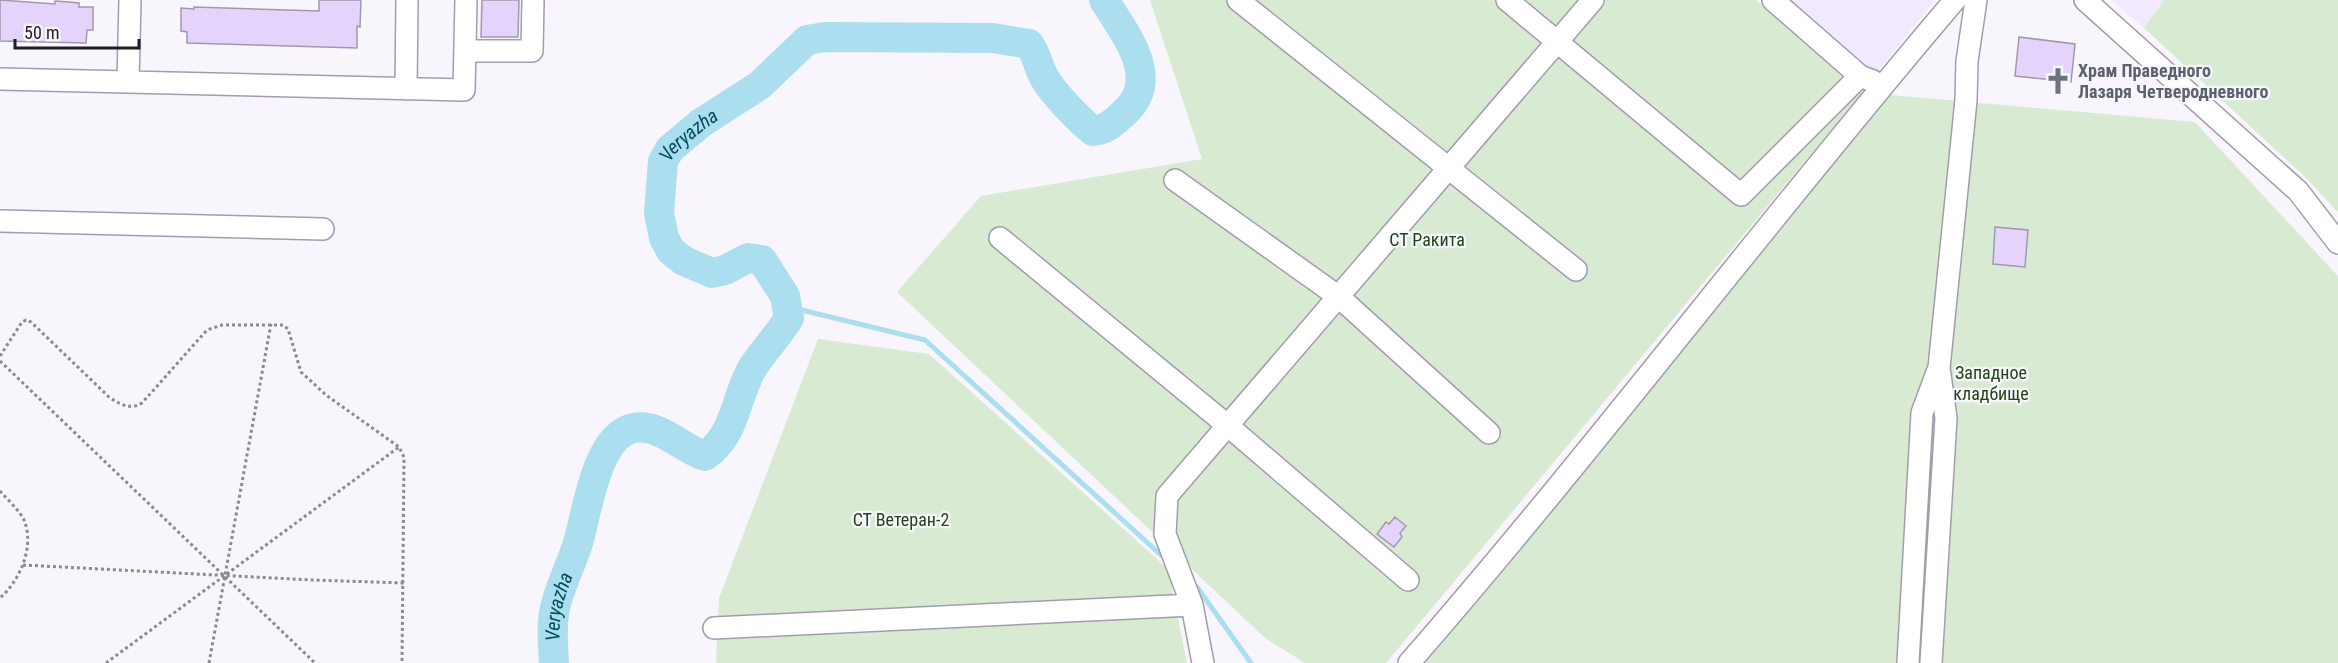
<svg xmlns="http://www.w3.org/2000/svg" width="2338" height="663" viewBox="0 0 2338 663" font-family="'Roboto Condensed',sans-serif">
<style>
.built{fill:#f1e9fe}
.green{fill:#d8ebd2}
.lines{fill:none;stroke-linecap:round;stroke-linejoin:round}
.stream{stroke:#abdeef;stroke-width:5}
.river{stroke:#abdeef;stroke-width:30}
.building{fill:#e4d4fc;stroke:#a099ab;stroke-width:1.5}
.minor-casing{stroke:#a39cae;stroke-width:24}
.path{stroke:#8c8991;stroke-width:3;stroke-dasharray:3 3;stroke-linecap:butt}
.minor{stroke:#fff;stroke-width:21}
.labels{text-anchor:middle;stroke-width:4.5;stroke-linejoin:round;paint-order:stroke}
.worship-label{font-size:18px;font-weight:bold;fill:#5b616d;stroke:#f8f5fd;text-anchor:start}
.park-label{font-size:18px;fill:#214513;stroke:#f8f5fd}
.water-label{font-size:20px;font-style:italic;fill:#034e60;stroke:#f8f5fd}
</style>
<rect width="100%" height="100%" fill="#f8f5fd"/>
<!-- built -->
<path class="built" d="M1776 0H1935L1873 77Z
M2112 0H2164L2144 28Z"/>
<!-- green -->
<path class="green" d="M1150 0H1756L1862 93 1386 663H1305L1265 638 897 292 981 196 1202 159Z
M2164 0H2338V212L2305 177 2144 28Z
M1868 93 2195 122 2338 276V663H1397Z
M818 339 929 354 1168 569 1187 663H716L719 598Z"/>
<g class="lines">
<!-- stream -->
<path class="stream" d="M789 307 925 340 1161 555
M1197 587 1251 663"/>
<!-- river -->
<path class="river" id="s1" d="M554 663C553 644 551 626 555 608 560 586 571 565 578 543 587 513 596 435 634 428 660 423 682 449 705 456 737 434 735 396 753 367 764 350 778 336 789 318L785 296 762 260 748 258 725 270 712 273 684 261 671 251 664 238 659 213 663 161 670 149 701 123 760 85 807 40 825 37 993 38 1029 44C1037 55 1038 67 1045 79 1055 95 1078 119 1093 131 1107 130 1114 122 1124 113 1163 78 1124 33 1104 0"/>
</g>
<!-- building -->
<path class="building" d="M0 0 55 4V1L69 2 79 3V7H93V30H87L86 43 0 41Z
M319 0H361L360 27 357 26V48L187 43V32L181 31V8L194 9V7L319 11Z
M482 0H519L518 37H481Z
M2019 37 2075 44 2071 82 2015 76Z
M1995 227 2028 230 2025 267 1993 264Z
M1395 517 1406 526 1400 533 1402 537 1394 547 1377 534 1386 522 1389 524Z"/>
<g class="lines">
<defs>
<path id="minor" d="M1238 0 1576 270
M1507 0 1741 195 1860 76
M1773 0 1860 76 1873 81
M2085 0 2298 191 2338 243
M465 51H532L533 0
M0 79 464 90 466 0
M128 82 130 0
M406 89 407 0
M1175 180 1339 297 1489 433
M0 221 323 229
M1000 238 1227 425 1408 580
M714 628 1192 605
M1203 663 1192 605 1165 534 1167 496 1593 0
M1409 663C1597 447 1769 218 1955 0
M1908 663 1922 413 1938 370
M1931 663 1946 418 1939 368 1966 100 1967 61 1976 0"/>
</defs>
<!-- minor casing -->
<use href="#minor" class="minor-casing"/>
<!-- path -->
<path class="path" d="M0 356 22 322 26 320 31 322 110 398C122 405 130 410 142 403L207 330 222 325H283L288 329 301 372 326 395 399 447 404 457 402 663
M0 361 315 663
M0 491C8 500 19 510 24 520 35 547 20 580 0 598
M23 565 312 580 404 583
M106 663 399 447
M209 663 271 324"/>
<!-- minor -->
<use href="#minor" class="minor"/>
</g>
<!-- icons -->
<defs>
<symbol id="church-bare" viewBox="-9 -9 18 18"><path d="M-1.2-6h2.4v3.5h3.3v2.4h-3.3V6h-2.4V-.1h-3.3v-2.4h3.3Z" fill="#6b7280" stroke="#f8f5fd" stroke-width="2.5" paint-order="stroke"/></symbol>
</defs>
<g fill-rule="evenodd">
<use href="#church-bare" x="2039" y="62" width="38" height="38"/>
</g>
<g class="labels">
<!-- worship labels -->
<g class="worship-label">
<text x="2078" y="77">Храм Праведного<tspan x="2078" dy="21">Лазаря Четверодневного</tspan></text>
</g>
<!-- park labels -->
<g class="park-label">
<text x="1427" y="246">СТ Ракита</text>
<text x="1991" y="379">Западное<tspan x="1991" dy="21">кладбище</tspan></text>
<text x="901" y="526">СТ Ветеран-2</text>
</g>
<!-- water labels -->
<g class="water-label">
<text dy="7" stroke="none"><textPath href="#s1" startOffset="794">Veryazha</textPath></text>
<text dy="7" stroke="none"><textPath href="#s1" startOffset="57">Veryazha</textPath></text>
</g>
</g>
<!-- scale -->
<path d="M15 39v9h124v-9" fill="none" stroke="#201d24" stroke-width="3"/>
<text x="24" y="39" font-size="18" fill="#201d24" stroke="#f8f5fd" stroke-width="4.5" paint-order="stroke">50 m</text>
</svg>
